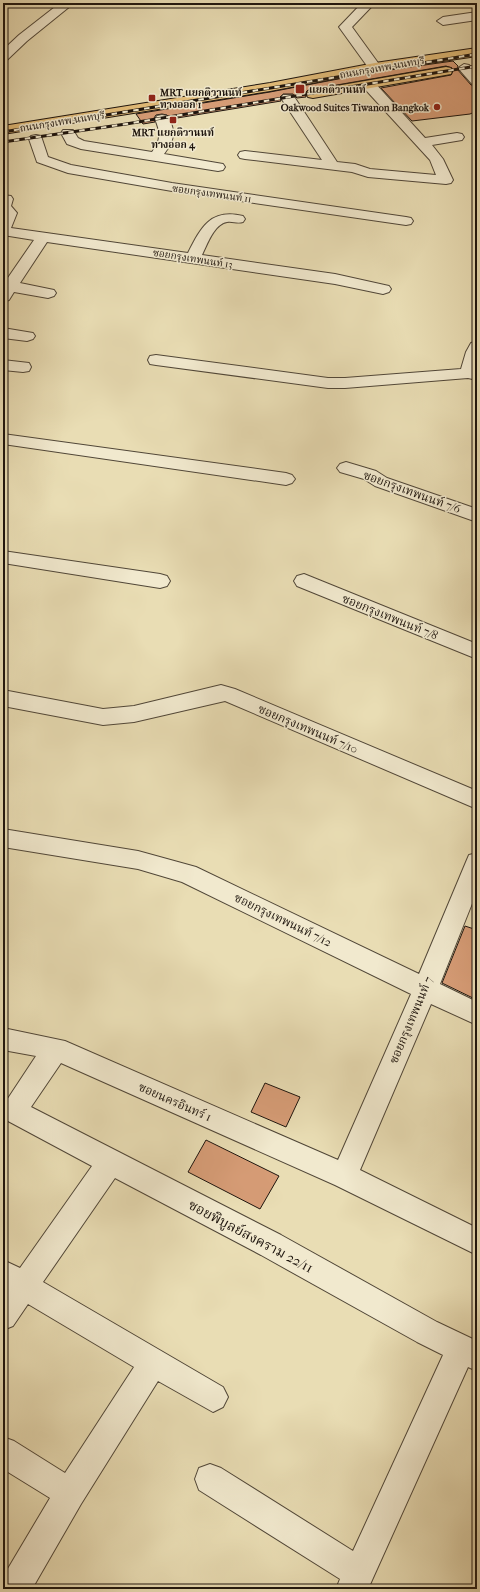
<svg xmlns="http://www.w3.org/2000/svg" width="480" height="1592" viewBox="0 0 480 1592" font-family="'IM FELL French Canon','Noto Serif Thai',serif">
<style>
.building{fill:#d69c76;stroke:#1e150e}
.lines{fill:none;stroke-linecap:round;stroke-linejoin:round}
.minor-casing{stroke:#514738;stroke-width:2}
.major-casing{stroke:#1e150e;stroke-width:2}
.minor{fill:#f1e9ce;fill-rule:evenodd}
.major{fill:#e4be7a;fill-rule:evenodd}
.rail-casing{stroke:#1e150e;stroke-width:3}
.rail{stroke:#f1e9ce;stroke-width:2;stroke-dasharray:5.5;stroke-linecap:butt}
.poi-dot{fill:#8f2418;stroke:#f1e9ce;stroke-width:1.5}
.labels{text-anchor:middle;stroke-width:3;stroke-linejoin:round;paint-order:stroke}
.far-street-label{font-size:10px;fill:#1e150e;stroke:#f1e9ce}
.far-poi-label{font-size:10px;font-weight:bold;fill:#1e150e;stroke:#f1e9ce;text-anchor:start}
.street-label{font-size:12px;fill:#1e150e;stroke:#f1e9ce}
.near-street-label{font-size:14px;fill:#1e150e;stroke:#f1e9ce}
</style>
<rect width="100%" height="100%" fill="#e9ddb4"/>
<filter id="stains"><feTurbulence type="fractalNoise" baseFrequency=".005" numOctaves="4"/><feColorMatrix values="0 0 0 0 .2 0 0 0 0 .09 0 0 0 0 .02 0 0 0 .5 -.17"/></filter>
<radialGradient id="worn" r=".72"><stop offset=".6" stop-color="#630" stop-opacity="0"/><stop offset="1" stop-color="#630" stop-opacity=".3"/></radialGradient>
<!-- building -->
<path class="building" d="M453 61 458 66 457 69 471 85 477 86V111L470 114 412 121 381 88 451 75 453 71 452 68 446 66 308 90 305 93 306 97 297 98 293 94H283L280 97 281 101 171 119 167 115 162 114 156 115 154 118 155 122 143 124 136 114 270 92 375 72Z
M465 926 477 930V1000L442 983Z
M265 1083 300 1097 286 1127 251 1112Z
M206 1140 279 1176 260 1209 188 1172Z"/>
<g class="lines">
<defs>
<path id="minor" d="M60 3H74L27 41 7 60 3 61V50L19 35Z
M362 3H375L352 27 381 67 375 71 370 70 339 27Z
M477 12V20L443 25 437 21 443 17Z
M464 64 469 65 477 74V85L472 84 458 68Z
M369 81 374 82 425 138 457 133 462 134 464 137 462 140 432 145 443 159 453 180 451 183 446 184 368 177 352 172 245 159 240 158 238 155 240 152 245 151 322 160 281 98 283 95H293L337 162 355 164 370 169 436 175 430 160 364 88 362 85Z
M162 115 167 116C177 131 174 141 164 154L223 164 225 167 223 170 218 171 81 149 67 144 61 133 63 130H73L78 138 84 141 152 152C161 140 161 133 155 119L157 116Z
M36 135 41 136 48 157 71 165 172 183 406 217 411 218 413 221 411 224 406 225 172 191 68 173 37 162 29 139 31 136Z
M3 195 11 196 13 199 11 206 17 213 11 228 188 253C201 227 211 208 243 216L245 219 243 222C237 224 233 221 227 222 214 224 207 245 202 255L335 274 389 286 391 289 389 292 383 294 335 284 47 242 20 283 54 290 56 293 54 296 48 298 14 292 9 300 3 302V285L34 240 3 235Z
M3 328 33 333 35 336 33 339 27 341 3 338Z
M477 341V380L468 378 345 388H328L156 365 150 364 148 360 150 356 156 355 328 378H345L461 369 466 352 471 343Z
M3 360 29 363 31 367 29 371 23 372 3 370Z
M3 434 286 473 292 475 295 479 292 483 286 485 3 444Z
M346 462 376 471 387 478 477 509V522L375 486 364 479 340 472 337 468 340 464Z
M3 551 160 574 167 576 170 581 167 586 160 588 3 563Z
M304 574 477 644V659L297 586 294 581 297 576Z
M221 685 235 689 477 791V809L225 701 134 722 103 725 3 706V690L103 709 134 706Z
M3 829 138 851 196 867 419 974 466 862 469 855 477 853V891L440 984 477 1002V1025L431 1004 360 1170 477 1228V1255L335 1185 61 1063 31 1107 281 1235 437 1322 477 1341V1371L468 1367 368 1589H336L340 1579 199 1490 195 1479 199 1468 210 1464 221 1468 353 1551 443 1355 417 1342 261 1255 115 1178 43 1282 223 1387 228 1397 223 1407 213 1412 158 1381 81 1504 32 1589H3V1577L50 1498 3 1469V1437L14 1441 65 1473 134 1367 28 1304 13 1326 3 1330V1260L20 1268 92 1166 8 1121 3 1106 36 1056 3 1050V1028L65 1041 338 1160 411 994 182 882 138 869 3 847Z"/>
<path id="major" d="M477 48V56L375 71 270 91 3 134V126L270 83 375 63Z
M446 67 451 68 452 71 451 74 313 98 308 97 306 94 308 91 313 90Z"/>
</defs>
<!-- minor casing -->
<use href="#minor" class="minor-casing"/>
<!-- major casing -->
<use href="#major" class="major-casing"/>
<!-- minor -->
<use href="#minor" class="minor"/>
<!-- major -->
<use href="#major" class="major"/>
<defs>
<path id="rail" d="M3 132 477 54
M3 142 126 124 477 66"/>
</defs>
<!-- rail casing -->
<use href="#rail" class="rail-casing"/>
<!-- rail -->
<use href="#rail" class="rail"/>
</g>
<!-- markers -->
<g class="poi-dot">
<rect x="295" y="84" width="10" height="10" rx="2"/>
<rect x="148" y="94" width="8" height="8" rx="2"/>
<circle cx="437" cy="107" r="4"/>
<rect x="169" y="116" width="8" height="8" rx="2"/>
</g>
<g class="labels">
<!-- far-street labels -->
<g class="far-street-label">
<text transform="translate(382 67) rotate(-10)" y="4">ถนนกรุงเทพ-นนทบุรี</text>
<text transform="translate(62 121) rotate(-9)" y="4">ถนนกรุงเทพ-นนทบุรี</text>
<text transform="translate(212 193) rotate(8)" y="4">ซอยกรุงเทพนนท์ 11</text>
<text transform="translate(193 258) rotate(9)" y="4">ซอยกรุงเทพนนท์ 13</text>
</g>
<!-- far-poi labels -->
<g class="far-poi-label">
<text x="309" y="93">แยกติวานนท์</text>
<text x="160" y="96">MRT แยกติวานนท์<tspan x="160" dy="12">ทางออก 1</tspan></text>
<text x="429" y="111" text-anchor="end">Oakwood Suites Tiwanon Bangkok</text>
<text x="173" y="136" text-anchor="middle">MRT แยกติวานนท์<tspan x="173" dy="12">ทางออก 4</tspan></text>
</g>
<!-- street labels -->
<g class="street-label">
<text transform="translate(412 492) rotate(20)" y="4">ซอยกรุงเทพนนท์ 7/6</text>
<text transform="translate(390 617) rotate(22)" y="4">ซอยกรุงเทพนนท์ 7/8</text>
<text transform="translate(308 729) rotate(23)" y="4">ซอยกรุงเทพนนท์ 7/10</text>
<text transform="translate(283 920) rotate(26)" y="4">ซอยกรุงเทพนนท์ 7/12</text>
<text transform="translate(411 1020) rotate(-67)" y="4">ซอยกรุงเทพนนท์ 7</text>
<text transform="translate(175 1102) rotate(24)" y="4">ซอยนครอินทร์ 1</text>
</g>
<!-- near-street labels -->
<g class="near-street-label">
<text transform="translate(251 1236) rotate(28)" y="5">ซอยพิบูลย์สงคราม 22/11</text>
</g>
</g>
<!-- margin -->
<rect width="480" height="1592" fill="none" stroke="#e9ddb4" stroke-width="16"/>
<rect x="4" y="4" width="472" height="1584" fill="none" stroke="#1e150e" stroke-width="2"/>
<rect x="8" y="8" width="464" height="1576" fill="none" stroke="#1e150e"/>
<rect width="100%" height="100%" filter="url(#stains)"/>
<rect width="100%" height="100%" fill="url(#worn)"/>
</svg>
